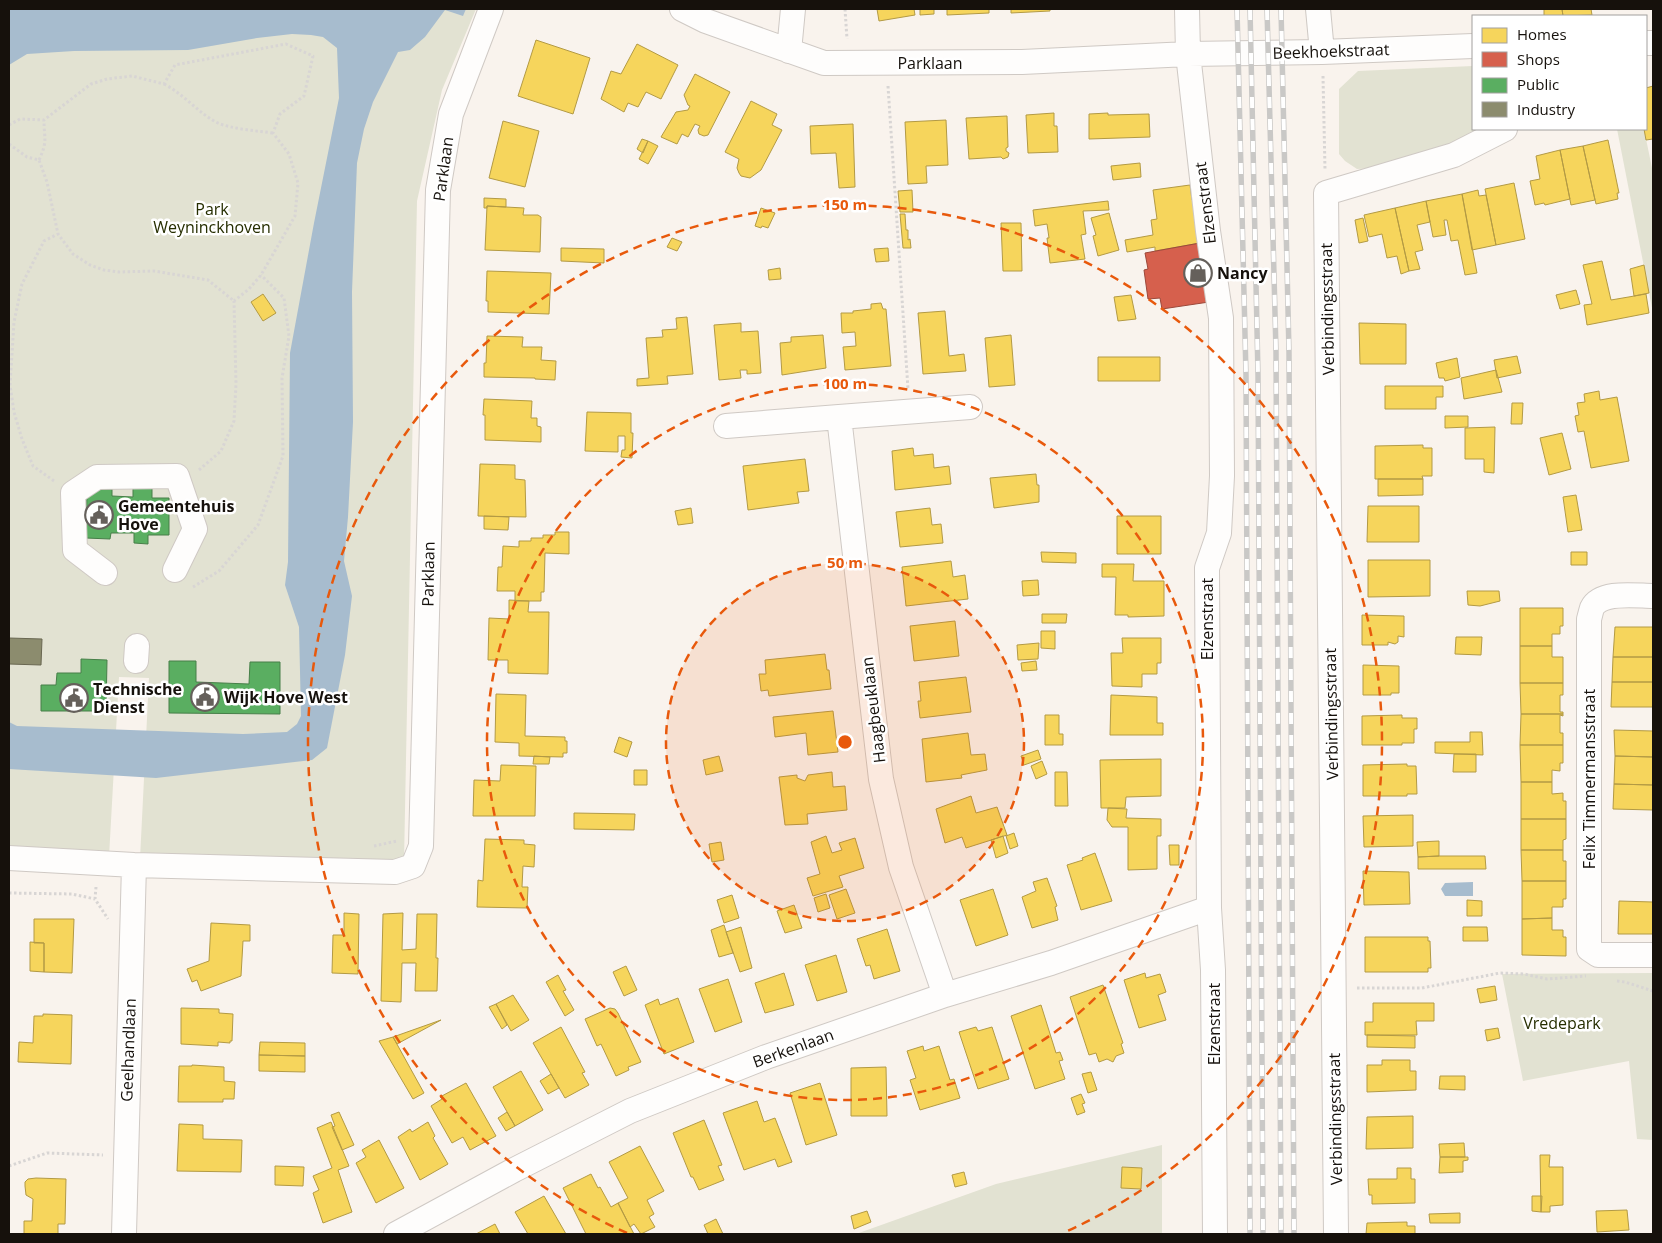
<svg xmlns="http://www.w3.org/2000/svg" width="1662" height="1243" viewBox="0 0 1662 1243" font-family="'Open Sans',sans-serif">
<style>
.green{fill:#e2e2d2;fill-rule:evenodd}
.water{fill:#a7bcce}
.homes{fill:#f6d55c;stroke:#b39a44}
.shops{fill:#d6604d;stroke:#9c483a}
.public{fill:#5aae61;stroke:#467f48}
.industry{fill:#8c8c6e;stroke:#696751}
.lines{fill:none;stroke-linecap:round;stroke-linejoin:round}
.minor-casing{stroke:#cfc9c4;stroke-width:26}
.path{stroke:#d8d5d4;stroke-width:3;stroke-dasharray:2.5 2.5;stroke-linecap:butt}
.minor{stroke:#fefdfc;stroke-width:24}
.rail-casing{stroke:#c9c8c6;stroke-width:5.5}
.rail{stroke:#fff;stroke-width:4;stroke-dasharray:11;stroke-linecap:butt}
.ring{fill:none;stroke:#e8590c;stroke-width:2.5;stroke-dasharray:9 6}
.labels{text-anchor:middle;stroke-width:5;stroke-linejoin:round;paint-order:stroke}
.street-label{font-size:16px;fill:#16110c;stroke:#fff}
.park-label{font-size:16px;fill:#262e00;stroke:#fff}
.poi-label{font-size:16px;font-weight:bold;fill:#16110c;stroke:#fff;text-anchor:start}
.centre{fill:#e8590c;stroke:#fff;stroke-width:2.5}
.ring-label{font-size:15px;text-anchor:middle;font-weight:bold;fill:#e8590c;stroke:#fff;stroke-width:5;stroke-linejoin:round;paint-order:stroke}
</style>
<rect width="100%" height="100%" fill="#f9f3ed"/>
<!-- green -->
<path class="green" d="M9 9H476L442 90 417 201 404 861 140 859 149 678 119 677 109 857 9 852ZM133 485H152V498L169 499V535H148V544L134 543V533H111L110 539 88 489H112V496L133 497ZM81 659 107 661 105 711 41 685H56L57 673H81ZM169 661H196V682L249 684 250 662H280V714L169 713Z
M1473 66V129H1483L1437 151 1376 168 1357 169 1345 161 1339 154V89L1358 71Z
M1617 129H1644L1653 173V313Z
M1653 973V1140L1637 1139 1629 1061 1523 1081 1502 974Z
M1162 1145V1234H856L996 1184Z"/>
<!-- water -->
<path class="water" d="M9 9H466L463 16 445 10 425 37 410 50 398 52 373 102 364 129 357 163 352 292 353 422 348 517 344 561 352 596 345 655 327 748 312 760 156 778 9 769V722L17 726 243 734 287 732 297 724 301 716 299 627 285 585 288 562 290 353 314 223 339 98 337 48 323 37 311 35 292 34 257 38 188 50 74 51 27 54 9 65Z
M1473 882V896H1445L1441 889 1445 883Z"/>
<!-- homes -->
<path class="homes" d="M877 9H914L915 15 879 21Z
M920 9H934V14L920 15Z
M947 9H989V13L947 15Z
M1011 9H1050V11L1011 13Z
M1544 9H1562L1563 16H1544Z
M1562 9H1591L1592 15 1563 16Z
M536 40 590 58 573 114 518 96Z
M637 44 678 65 661 99 646 92 638 107 628 103 624 112 601 99 611 71 621 74Z
M695 74 730 92 708 135 704 136 699 134 698 130 700 126 695 124 688 137 682 134 677 144 661 137 676 112 688 110 690 106 688 105 684 95Z
M1653 86V139L1646 140 1644 129H1646V88Z
M751 101 777 114 772 125 782 130 761 170 750 178 741 176 739 173 737 168 739 159 725 152Z
M1054 113V126H1057L1058 152 1028 153 1026 115Z
M1108 113V115L1149 114 1150 137 1089 139V114Z
M1007 116 1008 147 1006 148V151L1009 153 1008 157 1003 159 1001 157 969 159 966 118Z
M946 120 948 165 926 166 927 183 908 184 905 122Z
M503 121 539 131 525 187 489 178Z
M853 124 855 187 839 188 836 153 811 154 810 126Z
M642 139 648 141 643 153 637 149Z
M1608 140 1619 193H1617L1618 199 1596 204 1583 146Z
M648 141 658 146 648 164 639 159Z
M1583 146 1595 200 1571 205 1560 150Z
M1560 150 1570 199 1545 205 1544 203 1535 205 1530 181 1540 179 1536 156Z
M1140 163 1141 177 1113 180 1111 166Z
M1514 183 1525 239 1496 245 1485 189Z
M1190 185 1192 200 1194 199 1200 243 1155 251V247L1127 252 1125 240 1153 235 1151 220 1157 219 1153 190Z
M912 190 913 212H900L898 191Z
M1478 190 1479 196 1486 195 1496 245 1472 250 1462 194Z
M1462 194 1477 273 1465 275 1458 240 1451 241 1447 220H1444L1446 235 1433 237 1426 201Z
M484 198 506 199V207L487 206V208H484Z
M1108 201 1109 210 1083 211 1086 234 1081 235 1085 259 1050 263 1047 238H1049L1047 224 1035 226 1033 210Z
M1426 201 1430 222 1417 225 1423 250 1415 252 1420 269 1409 271 1395 208Z
M487 206 524 208 523 215H538L541 217 540 252 485 250Z
M761 208 775 213 768 228 762 226 761 228 755 226Z
M1395 208 1409 271 1401 274 1397 256 1387 258 1382 234 1369 237 1364 215Z
M1109 213 1119 250 1098 256 1093 236 1096 235 1091 218Z
M900 214H905L906 230H908V240L910 239 911 248H903Z
M1363 218 1368 241 1359 243 1355 220Z
M1001 223H1021L1022 271H1003Z
M672 238 682 242 677 251 667 247Z
M561 248 604 249V263L561 261Z
M888 248 889 261 876 262 874 249Z
M1602 261 1611 300 1646 294 1649 313 1587 325 1584 305 1592 304 1583 265Z
M1644 265 1649 293 1634 296 1630 269Z
M780 268 781 279 769 280 768 270Z
M487 271 551 273 549 314 488 312V301H486Z
M1576 290 1580 304 1560 309 1556 295Z
M263 294 276 313 263 321 251 302Z
M1131 295 1136 319 1118 321 1114 297Z
M881 303 883 309H886L891 366 845 370 843 347 856 346 855 332 842 333 841 313H853V311L871 309V304Z
M945 311 949 356 964 354 966 371 923 374 918 313Z
M687 317 693 374 667 376 668 384 637 386V379L649 378 646 338 663 337 662 330 677 329 676 318Z
M741 323V332L758 331 761 373 747 374V370H740L741 378 719 380 714 325Z
M1359 323 1406 324V364H1360Z
M823 335 826 368 782 375 780 343 791 342V337Z
M1011 335 1015 385 989 387 985 338Z
M487 336 523 337 522 347H542L541 360 556 361 555 380 535 379V378L484 377V363H486Z
M1517 356 1521 373 1497 378 1494 360Z
M1098 357H1160V381H1098Z
M1457 358 1460 377 1445 381 1444 378H1439L1436 363Z
M1496 370 1502 392 1464 399 1461 378Z
M1385 386H1443V397H1436V409H1385Z
M1599 391 1600 400 1617 397 1629 461 1591 468 1584 431 1578 432 1575 416 1579 415 1577 403 1585 402 1584 394Z
M484 399 532 401 531 418H537V426L541 427V442L485 440V415H483Z
M1512 403H1523L1522 424H1511Z
M587 412 631 413V433H633L632 458 621 457 622 450H625V436H618V452L585 451Z
M1445 416H1468V427L1445 428Z
M1495 427 1494 473 1484 472V459H1465V428Z
M1562 433 1571 469 1549 475 1540 438Z
M1423 445V448H1432V476H1422L1423 479H1375V446Z
M913 448 914 456 933 454 934 468 949 466 951 484 895 490 892 451Z
M805 459 809 491 797 492 799 503 748 510 743 466Z
M480 464 515 465V479L525 480 526 517 478 516Z
M1036 474 1037 485H1039V502L994 508 990 478Z
M1378 479H1423V495L1378 496Z
M1576 495 1582 530 1568 532 1563 497Z
M1368 506H1419V542H1367Z
M691 508 693 523 678 525 675 511Z
M930 508 932 525 941 524 943 543 900 547 896 512Z
M484 516 509 517 508 530 484 529Z
M1117 516H1161V554H1117Z
M555 532H569V554L545 553 544 592H541V601H515V591H497L498 567H502L503 546 519 547V541H531V538H543V535H555Z
M1041 552 1076 553V563L1042 562Z
M1571 552H1587V565H1571Z
M1368 560H1430V596L1368 597Z
M951 561 953 577 965 575 968 599 906 606 902 567Z
M1102 564H1134L1133 581H1164V616L1128 617V615H1115L1116 577H1102Z
M1038 580 1039 595 1023 596 1022 581Z
M1467 591H1499L1500 601 1480 606 1468 605Z
M509 600 529 601 528 612H549L548 674 508 673V660H488L489 618 509 619Z
M1520 608H1563V626H1560V634H1552V646H1520Z
M1042 614H1067L1066 623H1042Z
M1362 615 1404 616V637L1398 636V642L1395 644 1388 642V645H1362Z
M955 621 959 656 914 661 910 626Z
M1615 627H1653V657H1613Z
M1041 631H1055V649L1041 648Z
M1456 637H1482L1481 655 1455 654Z
M1122 638H1161V663H1157V674H1142V687L1112 686 1111 653H1123Z
M1039 643 1038 659 1018 660 1017 645Z
M1520 646H1552V657H1563V683H1520Z
M825 654 827 670H829L831 689 769 696 768 690 761 691 759 674H766L765 660Z
M1613 657H1653V682H1612Z
M1036 661 1037 670 1022 671 1021 663Z
M1363 665 1399 666V693H1391V695H1363Z
M966 677 971 712 920 718 918 701H921L919 682Z
M1612 682H1653V707H1611Z
M1520 683H1563V695H1560V712H1563V714H1521Z
M496 694 526 695 525 736 565 737V741H567V753H563V757L519 756V743L495 742Z
M1111 695 1157 697V723H1163V735H1110Z
M833 711 838 752 808 755 806 733 775 737 773 717Z
M1521 714H1563V716L1560 715V733H1563V745H1520Z
M1045 715H1059V734H1063V745H1045Z
M1402 715V718H1417V729H1414V743H1402V745H1362V716Z
M1614 730 1653 731V757L1615 756Z
M1470 732H1482L1483 755 1435 753V742H1470Z
M968 733 971 755 985 754 987 770 961 775 962 778 926 782 922 739Z
M619 737 632 742 627 757 614 752Z
M1520 745H1563V763H1560V771L1552 770V782H1521Z
M1038 750 1041 759 1024 765 1021 756Z
M1454 754H1476V772H1453Z
M534 756 550 757 549 764H533Z
M719 756 723 771 706 775 703 760Z
M1615 756 1653 757V785L1614 784Z
M1161 759V796L1126 797 1125 808H1101L1100 760Z
M1042 761 1047 774 1036 779 1031 766Z
M1407 764V766H1416L1417 794H1407V796H1363V765Z
M501 765 536 766 535 816H473L474 780 500 781Z
M634 770H647V785H634Z
M832 772 833 787 845 786 847 810 807 814 808 824 785 825 779 777 797 775V778L805 781 808 775Z
M1055 772H1067L1068 806H1055Z
M1521 782H1552V794L1563 793V801H1566V819H1521Z
M1614 784 1653 785V810L1613 809Z
M971 796 976 813 997 807 1007 835 966 848 962 837 945 843 936 809Z
M1108 808 1127 809 1126 818 1161 819V836H1157V869L1128 870V827H1112L1107 820Z
M574 813 635 814 634 830 574 829Z
M1413 815V846L1364 847 1363 816Z
M1521 819H1566V839L1563 840V850H1521Z
M1014 833 1018 846 1010 849 1006 836Z
M826 836 832 853 842 850 839 843 855 838 864 868 839 876 843 887 813 896 807 878 820 874 811 842Z
M1003 836 1008 853 996 858 991 840Z
M485 839 524 840V844L535 845 534 867 523 866 522 887H528L527 908 477 907 478 880 483 881Z
M1439 841V856L1418 857 1417 842Z
M721 842 724 860 712 862 709 844Z
M1169 845H1179V865H1170Z
M1521 850H1563V861H1566V881H1522Z
M1095 853 1112 901 1081 910 1067 865 1083 860 1082 858Z
M1439 856H1485L1486 869H1418V857Z
M1363 871 1409 872 1410 904 1364 905Z
M1047 878 1057 906 1055 907 1058 920 1032 928 1022 897 1036 891 1033 882Z
M1522 881H1566V899H1563V907H1552V918L1522 919Z
M846 889 855 913 837 919 829 895Z
M993 889 1008 935 976 946 960 900Z
M826 894 830 908 818 912 814 898Z
M732 895 739 918 724 923 717 900Z
M1467 900 1482 901V916H1467Z
M1619 901 1653 902V934H1618Z
M794 905 802 928 785 933 777 911Z
M344 913 359 914 358 974 332 973 333 935H344Z
M403 913 402 950 416 949 417 914H437L436 958H438L437 991H415L416 963H402L401 1002 381 1001 383 914Z
M1552 918V930H1563V937H1566V956L1522 955V919Z
M34 919H74L72 973 44 972V943H34Z
M211 923 250 925V941H243L241 976 201 991 197 980 192 982 187 969 209 961Z
M724 925 733 953 719 957 711 930Z
M741 927 752 968 740 972 726 932Z
M1463 927H1487L1488 941H1463Z
M887 929 900 971 874 979 870 965 866 966 857 939Z
M1365 937H1428V941H1430L1431 968H1428V972H1365Z
M30 942 44 943V972L30 971Z
M836 955 847 992 817 1001 805 965Z
M626 966 637 990 624 996 613 972Z
M784 973 794 1005 765 1013 755 983Z
M1145 973 1146 978 1160 974 1166 992 1158 995 1166 1020 1139 1028 1124 980Z
M558 975 566 990 563 991 574 1010 565 1016 546 982Z
M728 979 742 1022 715 1032 699 989Z
M1103 985 1123 1043 1121 1044 1124 1053 1116 1056 1113 1062 1107 1059 1099 1062 1096 1053 1089 1055 1070 997Z
M1495 986 1497 1000 1480 1003 1477 989Z
M513 995 529 1020 511 1031 496 1004Z
M678 998 694 1042 664 1054 645 1005 658 999 660 1005Z
M1373 1003H1434V1021H1416L1417 1035H1365V1022H1373Z
M496 1004 507 1025 502 1029 489 1007Z
M1041 1005 1056 1053 1060 1052 1063 1060 1059 1061 1065 1079 1035 1089 1011 1016Z
M181 1008 219 1009V1013L233 1014 232 1041H230V1043L218 1042V1046L181 1044Z
M610 1008 615 1009 618 1013 641 1062 628 1067 629 1070 616 1076 601 1044 597 1046 585 1019Z
M43 1014 72 1015 71 1064 18 1062 19 1042 33 1043 34 1016H43Z
M441 1020 397 1044 393 1037Z
M561 1027 585 1072 582 1073 589 1085 565 1098 533 1043Z
M976 1027 978 1031 992 1027 1009 1079 978 1089 959 1032Z
M1498 1028 1500 1038 1487 1041 1485 1030Z
M1367 1035 1415 1036V1048L1367 1047Z
M393 1037 424 1093 413 1099 379 1041Z
M260 1042 305 1043V1056L259 1055Z
M923 1046 924 1051 939 1046 950 1080 954 1079 960 1098 920 1110 910 1080 916 1078 907 1051Z
M259 1055 305 1056V1072L259 1071Z
M1382 1060H1410V1071H1416V1090L1367 1092V1065H1382Z
M192 1065 224 1067V1081L235 1082 234 1099H223V1102H178L179 1066H192Z
M886 1067 887 1116H851V1068Z
M521 1071 543 1110 515 1126 493 1087Z
M1091 1072 1097 1090 1088 1093 1082 1074Z
M551 1074 559 1088 548 1094 540 1081Z
M1440 1076H1465V1090L1439 1089Z
M466 1083 496 1136 470 1150 463 1137 452 1143 431 1106 442 1099 440 1097Z
M820 1083 837 1135 806 1145 790 1093Z
M1081 1094 1085 1103 1082 1104 1085 1112 1077 1115 1071 1098Z
M757 1101 764 1122 775 1118 792 1162 778 1167 775 1159 744 1170 723 1113Z
M339 1112 354 1145 342 1150 332 1127 335 1126 331 1115Z
M507 1112 515 1126 506 1131 498 1118Z
M1413 1116V1148L1366 1149 1367 1117Z
M704 1120 722 1165 718 1166 724 1180 699 1190 693 1177H691L673 1133Z
M331 1122 349 1166 338 1170 352 1212 323 1223 313 1193 319 1190 313 1176 332 1168 317 1128Z
M428 1122 435 1136 433 1138 448 1164 420 1180 398 1137 410 1129 412 1132Z
M179 1124 203 1125V1139L242 1140 241 1172 177 1171Z
M379 1140 404 1188 376 1203 356 1163 366 1157 362 1150Z
M1464 1143 1465 1157H1440L1439 1144Z
M640 1146 664 1191 647 1200 654 1214 649 1217 655 1227 641 1234 634 1224 630 1227 618 1203 628 1198 609 1162Z
M1540 1155H1550L1549 1167H1563V1205L1550 1206V1212H1541Z
M1440 1157H1468V1160L1463 1161V1172L1439 1173Z
M275 1166 304 1167 303 1186 275 1185Z
M1122 1167 1142 1168 1141 1189 1121 1188Z
M1397 1168H1411V1179H1415V1203L1372 1204V1195H1369L1368 1179H1397Z
M964 1172 967 1184 955 1187 952 1175Z
M591 1174 598 1188 600 1187 611 1207 618 1203 634 1234H586L563 1188Z
M36 1178 66 1179 65 1224H58V1234H24V1221H32L33 1199 26 1195 25 1186V1182L28 1179Z
M544 1196 566 1234H528L515 1212Z
M1532 1196H1542L1541 1212 1532 1211Z
M1627 1210 1629 1230 1597 1232 1596 1211Z
M867 1211 871 1222 854 1229 851 1216Z
M1460 1213V1223H1430L1429 1214Z
M716 1219 723 1234H708L704 1225Z
M1407 1222V1226H1415V1234H1366L1367 1223Z
M495 1224 500 1234H476Z"/>
<!-- shops -->
<path class="shops" d="M1200 243 1209 302 1162 309 1160 298 1148 299 1144 270 1148 269 1145 253Z"/>
<!-- public -->
<path class="public" d="M133 485H152V498H169V535H148V544L134 543V533H111L110 539 86 538 87 489H112V496L133 497Z
M81 659 107 660 106 711H41V685H56L57 673H81Z
M169 661H196V682L249 684 250 662H280V714L169 713Z"/>
<!-- industry -->
<path class="industry" d="M9 638 42 639 41 665 9 664Z"/>
<g class="lines">
<defs>
<path id="minor" d="M682 9 706 21 824 63 1022 62 1188 54 1322 52 1473 46
M1187 9 1188 54 1208 231 1221 318 1222 476 1219 533 1207 568 1209 908 1213 970 1215 1234
M1318 9 1322 52
M1646 43H1653
M789 51 793 9
M839 417 970 407
M726 426 839 417 881 779 901 867 945 995
M105 573 75 550 73 493 97 477 177 476 195 529 175 570
M1653 596C1637 596 1601 590 1592 608 1591 611 1590 616 1589 619V949L1598 955H1653
M136 661 137 646
M9 858 134 865 395 872 413 866 421 846 438 190 451 114 491 9
M124 1234 134 865
M396 1234 514 1170 630 1111 766 1057 945 995 1051 963 1209 908
M1336 1234 1326 193 1454 155 1505 129"/>
</defs>
<!-- minor casing -->
<use href="#minor" class="minor-casing"/>
<!-- path -->
<path class="path" d="M845 9 847 39
M1323 76 1325 170
M164 84C184 94 199 114 218 123 232 129 258 131 273 133
M888 86 908 389
M9 125 20 119 44 120 91 84 107 79 132 76 164 84 175 65 286 44 313 56 304 96 280 114 273 133 289 154 298 183 295 216 261 275 249 289 234 301
M9 144 27 157 39 160 47 182 58 234 73 254 90 265 104 270 119 272 154 271 208 280 234 301
M39 160C48 141 44 139 44 120
M199 470 221 451 234 421 236 384 234 301
M54 481 33 466 22 439 14 412 10 385 14 322 22 284 44 241 58 234
M193 587 219 571 258 525 283 456 282 378 289 336 284 298 261 275
M374 846 397 841
M96 887 95 899 108 919
M9 893 72 894 95 899
M1617 981 1625 982 1653 991
M1357 988H1422L1500 973 1524 974 1547 979 1586 976
M9 1166 47 1153 103 1155"/>
<!-- minor -->
<use href="#minor" class="minor"/>
<defs>
<path id="rail" d="M1237 9 1246 375 1250 1234
M1250 9 1258 375 1263 1234
M1267 9 1276 351 1281 1234
M1281 9 1289 352 1294 1234"/>
</defs>
<!-- rail casing -->
<use href="#rail" class="rail-casing"/>
<!-- rail -->
<use href="#rail" class="rail"/>
</g>
<!-- distance rings -->
<circle cx="845" cy="742" r="179" fill="#e8590c" fill-opacity=".12"/>
<g class="ring">
<circle cx="845" cy="742" r="179"/>
<circle cx="845" cy="742" r="358"/>
<path d="M627 1233A537 537 0 1 1 1063 1233"/>
</g>
<!-- icons -->
<defs>
<symbol id="shop-ring" viewBox="-11 -11 22 22"><circle r="9.5" fill="#fff" stroke="#65605b" stroke-width="1.5"/><path d="M-5-2.5h2.3a2.7 3.5 0 0 1 5.4 0H5L5.5 6h-11ZM-1.5-2.5h3a1.5 2.3 0 0 0-3 0Z" fill="#65605b"/></symbol>
<symbol id="civic-ring" viewBox="-11 -11 22 22"><circle r="9.5" fill="#fff" stroke="#65605b" stroke-width="1.5"/><path d="M-.6-6.5H3V-4.5H.6V-3L4-1V1h2V6H-6V1h2V-1L-.6-3ZM-1.2 2.5V6h2.4V2.5Z" fill="#65605b"/></symbol>
</defs>
<g fill-rule="evenodd">
<use href="#shop-ring" x="1182" y="257" width="32" height="32"/>
<use href="#civic-ring" x="83" y="499" width="32" height="32"/>
<use href="#civic-ring" x="189" y="681" width="32" height="32"/>
<use href="#civic-ring" x="58" y="682" width="32" height="32"/>
</g>
<g class="labels">
<!-- street labels -->
<g class="street-label">
<text transform="translate(1331 51) rotate(-2)" y="6">Beekhoekstraat</text>
<text x="930" y="69">Parklaan</text>
<text transform="translate(443 169) rotate(-82)" y="6">Parklaan</text>
<text transform="translate(1205 203) rotate(-97)" y="6">Elzenstraat</text>
<text transform="translate(1327 309) rotate(-91)" y="6">Verbindingsstraat</text>
<text transform="translate(428 574) rotate(-89)" y="6">Parklaan</text>
<text transform="translate(1207 619) rotate(-90)" y="6">Elzenstraat</text>
<text transform="translate(873 710) rotate(-97)" y="6">Haagbeuklaan</text>
<text transform="translate(1331 714) rotate(-91)" y="6">Verbindingsstraat</text>
<text transform="translate(1589 779) rotate(-90)" y="6">Felix Timmermansstraat</text>
<text transform="translate(1214 1024) rotate(-90)" y="6">Elzenstraat</text>
<text transform="translate(793 1048) rotate(-20)" y="6">Berkenlaan</text>
<text transform="translate(128 1050) rotate(-88)" y="6">Geelhandlaan</text>
<text transform="translate(1335 1119) rotate(-91)" y="6">Verbindingsstraat</text>
</g>
<!-- park labels -->
<g class="park-label">
<text x="212" y="215">Park<tspan x="212" dy="18">Weyninckhoven</tspan></text>
<text x="1562" y="1029">Vredepark</text>
</g>
<!-- poi labels -->
<g class="poi-label">
<text x="1217" y="279">Nancy</text>
<text x="118" y="512">Gemeentehuis<tspan x="118" dy="18">Hove</tspan></text>
<text x="93" y="695">Technische<tspan x="93" dy="18">Dienst</tspan></text>
<text x="224" y="703">Wijk Hove West</text>
</g>
</g>
<circle cx="845" cy="742" r="8" class="centre"/>
<g class="ring-label">
<text x="845" y="210">150 m</text>
<text x="845" y="389">100 m</text>
<text x="845" y="568">50 m</text>
</g>
<!-- border -->
<rect width="1662" height="1243" fill="none" stroke="#16110c" stroke-width="20"/>
<!-- legend -->
<rect x="1472" y="15" width="175" height="115" fill="#ffffff" stroke="#a2a09e"/>
<rect x="1482" y="28" width="25" height="15" fill="#f6d55c" stroke="#a2a09e"/>
<text x="1517" y="40" font-size="15" fill="#16110c">Homes</text>
<rect x="1482" y="52" width="25" height="15" fill="#d6604d" stroke="#a2a09e"/>
<text x="1517" y="65" font-size="15" fill="#16110c">Shops</text>
<rect x="1482" y="78" width="25" height="15" fill="#5aae61" stroke="#a2a09e"/>
<text x="1517" y="90" font-size="15" fill="#16110c">Public</text>
<rect x="1482" y="102" width="25" height="15" fill="#8c8c6e" stroke="#a2a09e"/>
<text x="1517" y="115" font-size="15" fill="#16110c">Industry</text>
</svg>
